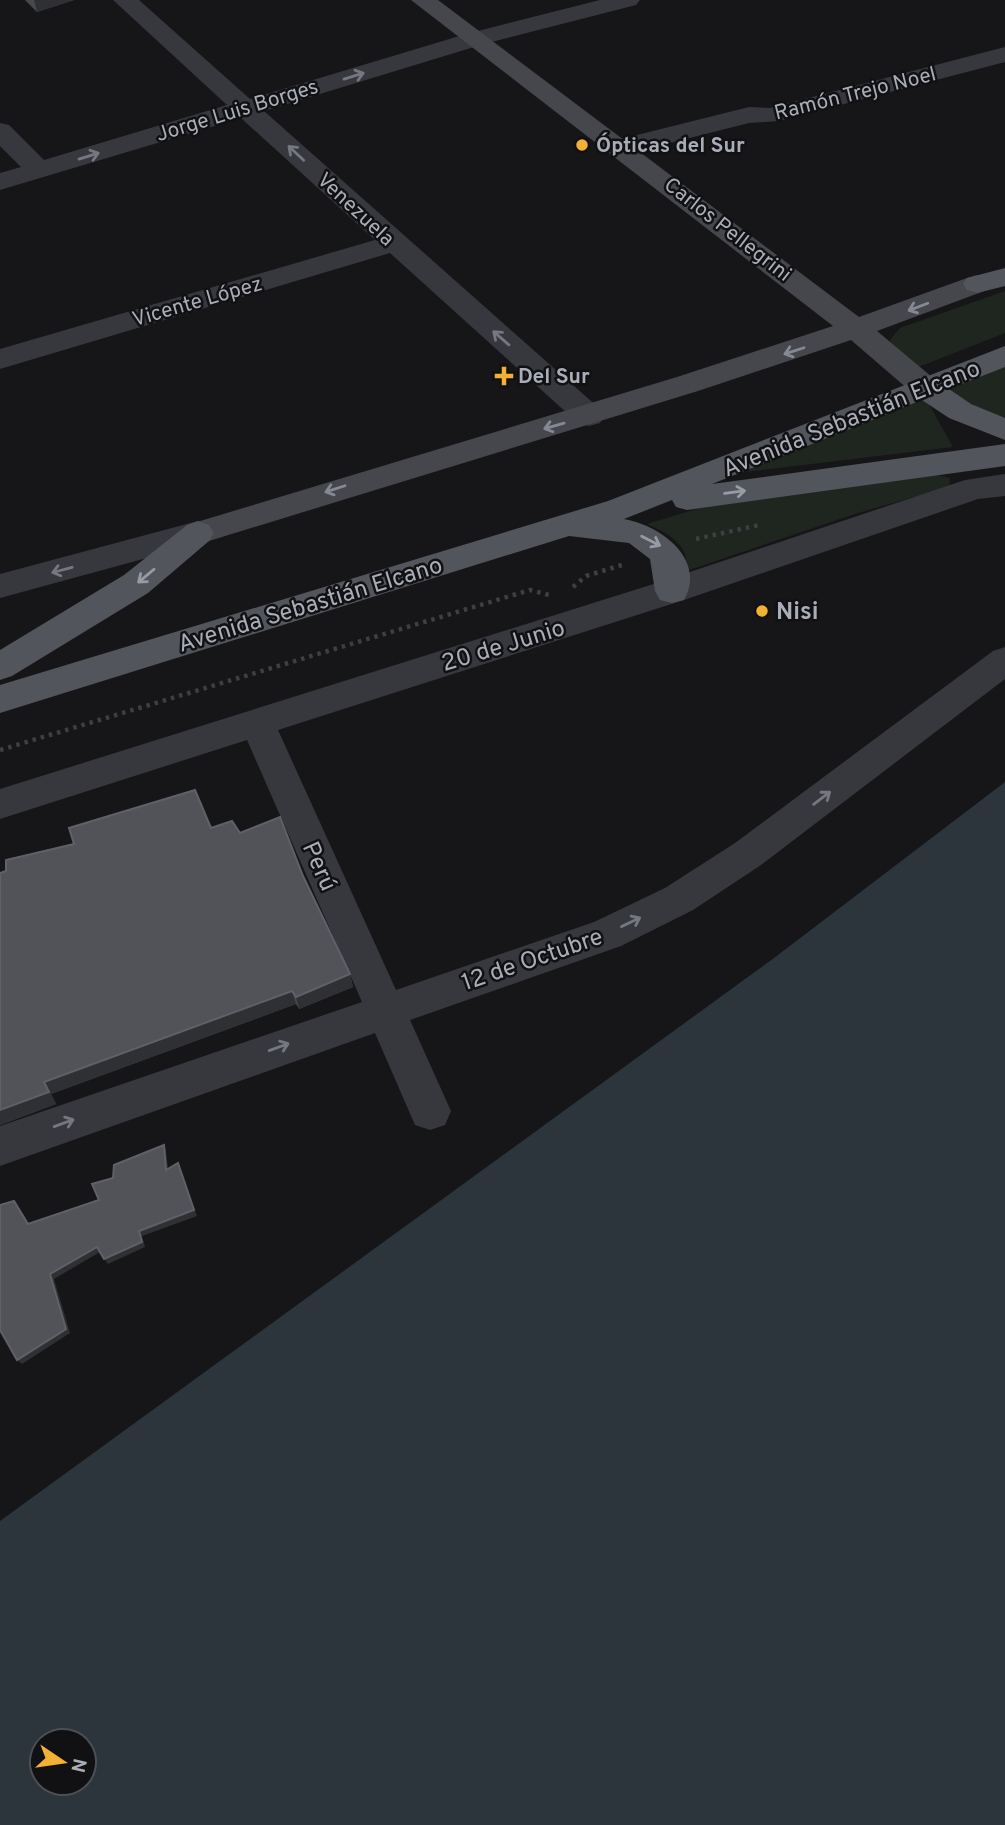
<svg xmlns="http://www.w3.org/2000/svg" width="1005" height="1825" viewBox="0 0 1005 1825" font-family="Overpass,sans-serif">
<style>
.green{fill:#1e261f}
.water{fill:#2c353c;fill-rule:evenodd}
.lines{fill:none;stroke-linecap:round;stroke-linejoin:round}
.path{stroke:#3d3f44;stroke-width:4.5;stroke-dasharray:3.5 5;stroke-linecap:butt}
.street{fill:#37383d;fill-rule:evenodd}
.secondary{fill:#45474d;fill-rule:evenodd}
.primary{fill:#53555c;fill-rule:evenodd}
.wall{fill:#47494d}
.shaded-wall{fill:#2f3033}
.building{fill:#525359;stroke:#5f6168;stroke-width:2}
.oneway{stroke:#757881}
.oneway2{stroke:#858993}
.oneway3{stroke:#979ba6}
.poi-dot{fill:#f2b134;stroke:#111113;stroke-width:2.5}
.labels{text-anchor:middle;stroke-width:5;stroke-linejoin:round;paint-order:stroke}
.far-street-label{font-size:21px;fill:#a8adb8;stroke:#111113}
.far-poi-label{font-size:21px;font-weight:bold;fill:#a8adb8;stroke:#111113;text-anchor:start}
.street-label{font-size:24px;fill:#a8adb8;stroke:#111113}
.poi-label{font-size:24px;font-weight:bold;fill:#a8adb8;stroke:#111113;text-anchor:start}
</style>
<rect width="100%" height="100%" fill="#161618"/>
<!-- green -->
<path class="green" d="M1005 291V333L916 368 893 348 890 340 900 328Z
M1005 365V419L988 415 944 390Z
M926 399 953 447 720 475Z
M933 474 950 478 949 487 858 513 686 571C690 544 669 534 647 524L700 508Z"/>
<!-- water -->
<path class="water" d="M1005 782V1825H0V1521L774 958ZM42 1741H84V1783H42Z"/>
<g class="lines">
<!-- path -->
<path class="path" d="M696 539 759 525
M573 587 586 576 625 564
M0 750 530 590 549 595"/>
<!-- street -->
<path class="street" d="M113 0H139L250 99 466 34 600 0H640L636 5 484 44 264 111 600 409 604 416 600 423 589 426 578 423 390 253 0 369V349L375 240 241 118 0 190V173L21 167 0 146V123L9 125 44 160 227 105Z
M1005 47V62L779 121 749 123 622 155 613 153 609 147 613 141 749 107 770 108Z
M1005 474V496L978 499 684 600 278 730 396 990 594 922 665 888 735 843 993 651 1005 647V679L761 865 693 910 621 946 410 1020 451 1111 445 1125 430 1130 415 1125 375 1033 0 1166V1126L362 1002 247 740 0 819V789L660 582 965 480Z
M198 521 209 525 214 533 209 541 0 598V574Z"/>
<!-- secondary -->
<path class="secondary" d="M411 0H438L859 317 967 278 977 275 987 278 991 284 987 290 877 331 938 382 942 389 938 396 927 399 916 396 851 340 698 391 209 541 198 545 187 541 182 533 187 525 677 377 833 326Z"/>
<!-- primary -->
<path class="primary" d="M1005 268V286L977 293 967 290 963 284 967 278Z
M1005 346V367L949 389 971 404 1005 418V440L949 418 922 400 712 484 1005 444V466L687 510 676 507 672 500 624 519C660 525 707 559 684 600L672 603 660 600 655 591 650 559 629 543 569 536 0 713V685L608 501Z
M198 521 209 525 214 533 209 541 148 593 12 676 0 680V650L124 575 187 525Z"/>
</g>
<!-- wall -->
<path class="wall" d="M25 0H74L37 12Z
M211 828 240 833 303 876 350 974 353 987 299 1009 296 1004 51 1094 56 1104 0 1125Z"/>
<!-- shaded-wall -->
<path class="shaded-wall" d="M34 0H74L37 12Z
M350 974 353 987 299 1009 296 997Z
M292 991 296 1004 51 1094 56 1104 0 1125V1110L44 1082Z
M164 1145 166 1151 169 1176 166 1170Z
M178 1163 197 1216 142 1236 145 1247 108 1264 104 1259Z
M97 1247 100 1252 54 1279 70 1333 22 1364 17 1360 50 1274Z"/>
<!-- building -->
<path class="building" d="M195 790 211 828 232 821 240 833 280 817 303 876 350 974 296 997 292 991 44 1082 49 1092 0 1110V873L6 871V860L74 844 69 828Z
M164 1145 166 1170 178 1163 194 1210 139 1231 142 1242 104 1259 97 1247 50 1274 66 1329 17 1360 0 1330V1205L14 1201 28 1224 99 1200 92 1184 113 1178 114 1165Z"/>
<!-- one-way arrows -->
<defs><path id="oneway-shaft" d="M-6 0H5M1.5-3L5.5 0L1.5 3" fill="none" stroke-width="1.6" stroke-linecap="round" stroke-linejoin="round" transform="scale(1.75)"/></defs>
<g class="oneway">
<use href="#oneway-shaft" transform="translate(354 76) rotate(-17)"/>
<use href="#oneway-shaft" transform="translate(296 153) rotate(-137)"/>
<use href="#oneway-shaft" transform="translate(89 156) rotate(-17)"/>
<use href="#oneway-shaft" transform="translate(501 338) rotate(-139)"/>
<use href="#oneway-shaft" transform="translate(62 570) rotate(165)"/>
<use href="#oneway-shaft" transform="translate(822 798) rotate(-37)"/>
<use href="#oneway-shaft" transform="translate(631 922) rotate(-26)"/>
<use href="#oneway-shaft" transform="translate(279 1047) rotate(-20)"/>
<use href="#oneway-shaft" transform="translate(64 1123) rotate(-20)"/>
</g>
<g class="oneway2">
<use href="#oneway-shaft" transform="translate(918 307) rotate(159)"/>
<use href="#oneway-shaft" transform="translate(794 351) rotate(162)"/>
<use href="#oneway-shaft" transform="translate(554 426) rotate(164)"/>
<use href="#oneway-shaft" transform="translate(335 489) rotate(162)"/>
</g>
<g class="oneway3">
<use href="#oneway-shaft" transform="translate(735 492) rotate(-8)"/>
<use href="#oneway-shaft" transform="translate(651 541) rotate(27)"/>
<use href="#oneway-shaft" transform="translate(146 576) rotate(140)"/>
</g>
<!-- markers -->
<g class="poi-dot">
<circle cx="582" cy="145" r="7"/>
<path d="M500.5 365.5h7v7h7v7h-7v7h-7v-7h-7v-7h7z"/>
<circle cx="762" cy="611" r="7"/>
</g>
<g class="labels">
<!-- far-street labels -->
<g class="far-street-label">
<text transform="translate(855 93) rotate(-14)" y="7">Ramón Trejo Noel</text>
<text transform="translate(237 110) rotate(-17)" y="7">Jorge Luis Borges</text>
<text transform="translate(356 209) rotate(43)" y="7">Venezuela</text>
<text transform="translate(728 229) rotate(38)" y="7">Carlos Pellegrini</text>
<text transform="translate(197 301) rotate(-16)" y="7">Vicente López</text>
</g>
<!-- far-poi labels -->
<g class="far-poi-label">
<text x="596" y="152">Ópticas del Sur</text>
<text x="518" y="383">Del Sur</text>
</g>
<!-- street labels -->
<g class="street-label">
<text transform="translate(851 418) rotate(-22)" y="8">Avenida Sebastián Elcano</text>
<text transform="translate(310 604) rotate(-17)" y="8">Avenida Sebastián Elcano</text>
<text transform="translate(503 645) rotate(-17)" y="8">20 de Junio</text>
<text transform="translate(320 866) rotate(66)" y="8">Perú</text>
<text transform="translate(532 959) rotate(-19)" y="8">12 de Octubre</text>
</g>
<!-- poi labels -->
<g class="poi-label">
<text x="776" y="619">Nisi</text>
</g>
</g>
<!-- north arrow -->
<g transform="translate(63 1762) rotate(103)"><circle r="33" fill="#111113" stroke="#4d4f55" stroke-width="2"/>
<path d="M0-5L12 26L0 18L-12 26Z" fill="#f2b134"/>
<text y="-10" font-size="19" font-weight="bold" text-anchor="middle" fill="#a8adb8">N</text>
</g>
</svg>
